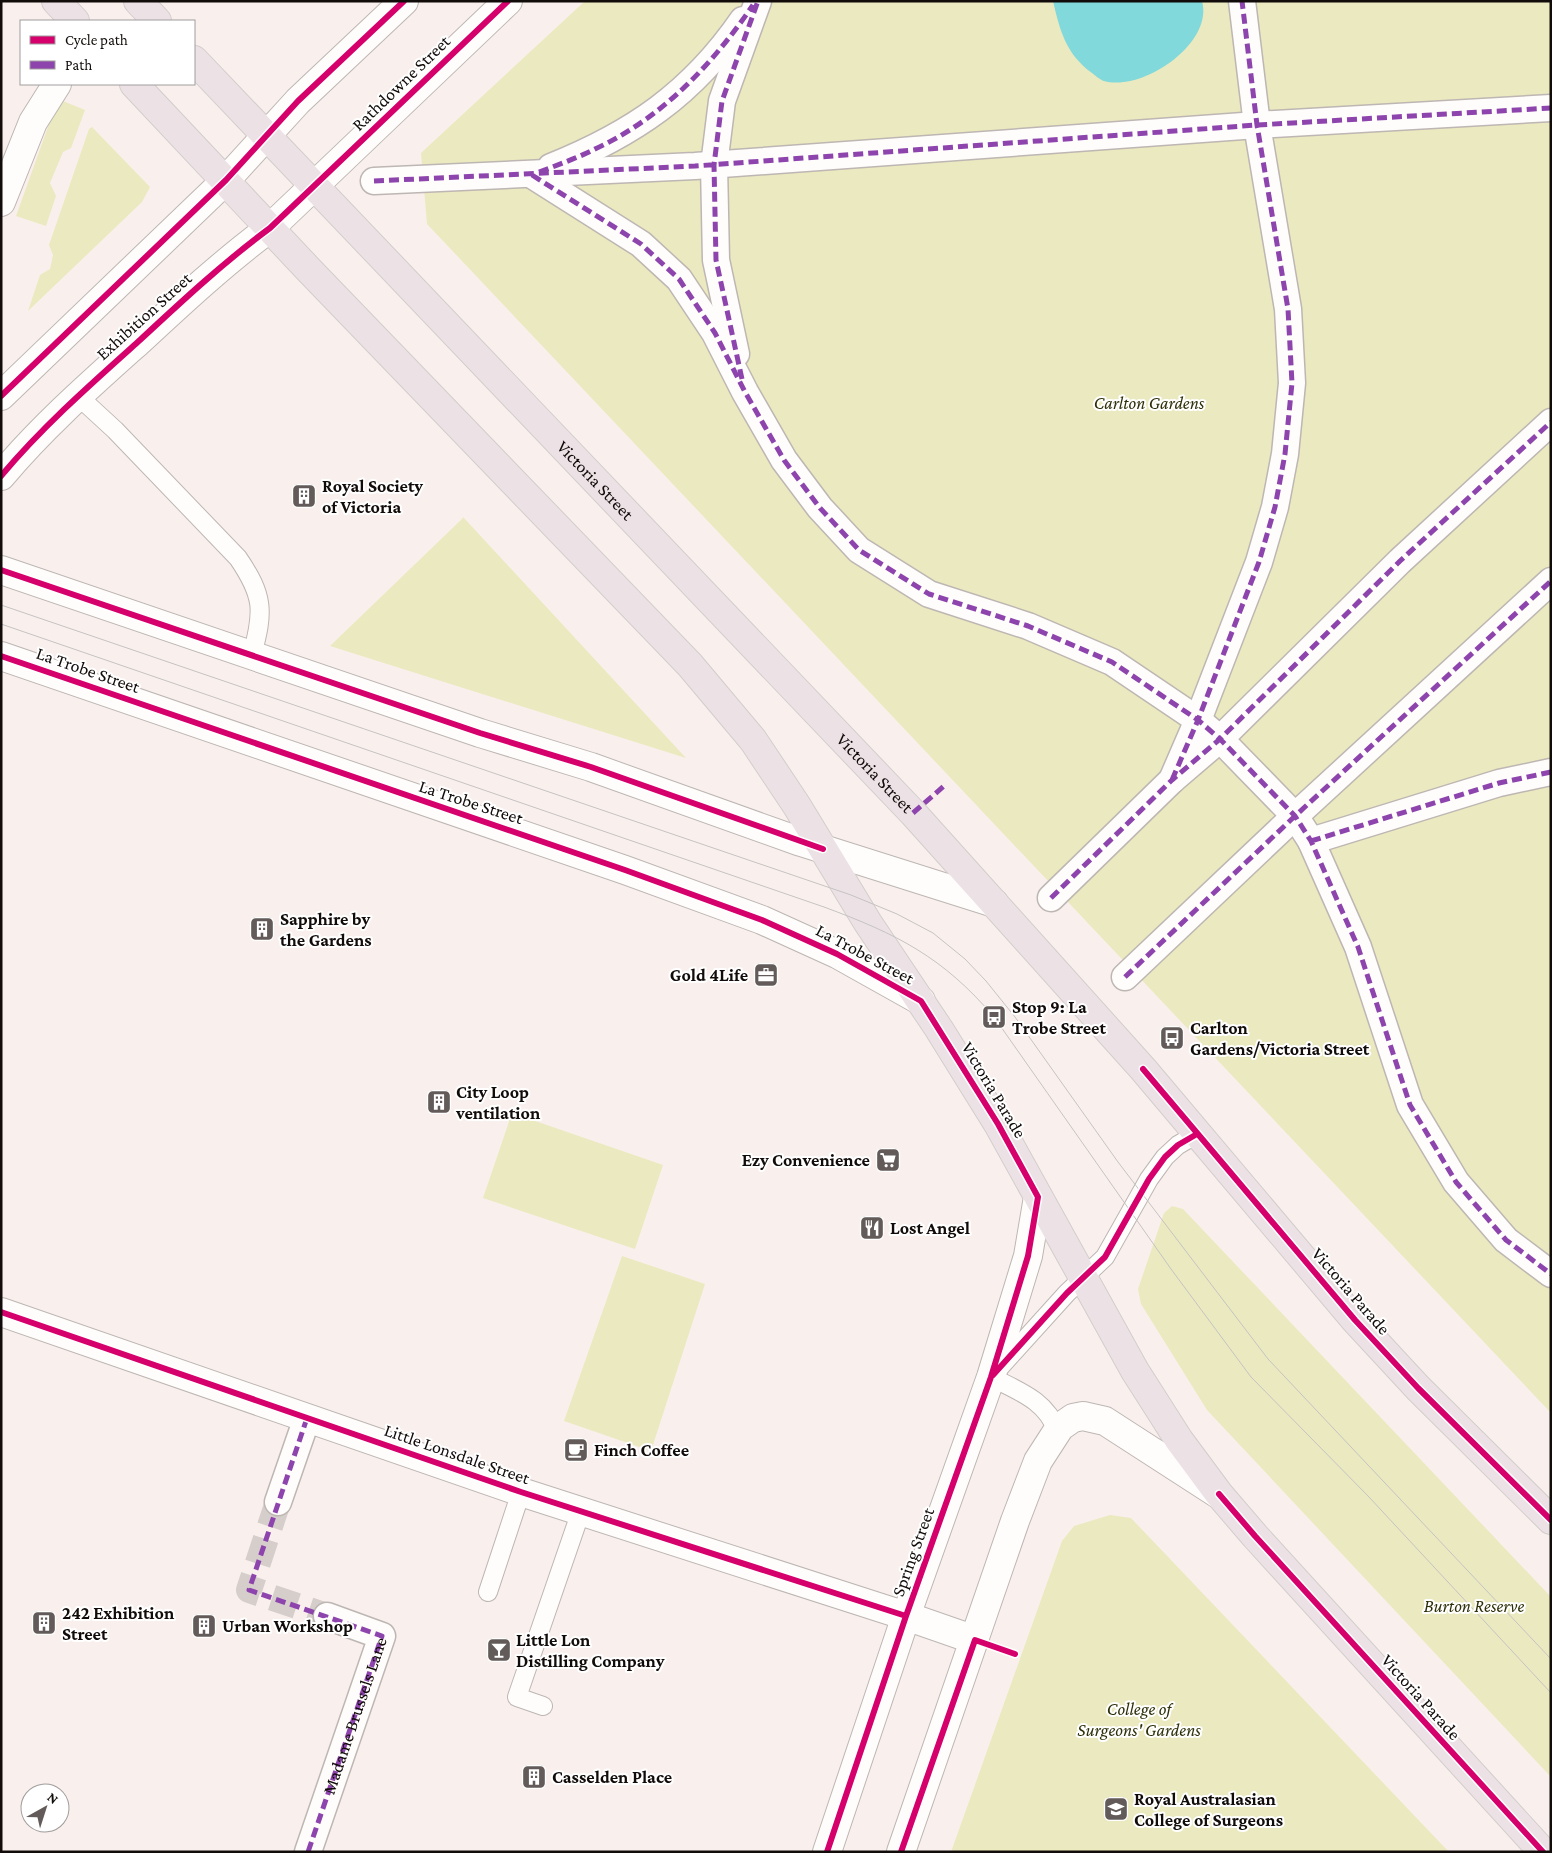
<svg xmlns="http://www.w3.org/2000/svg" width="1552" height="1853" viewBox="0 0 1552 1853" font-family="'Crimson Pro',serif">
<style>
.green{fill:#ebe9bf}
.water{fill:#81d9dc}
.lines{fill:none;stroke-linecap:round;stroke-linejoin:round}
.pedestrian-tunnel{stroke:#d6cecb;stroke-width:26;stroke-dasharray:26 13;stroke-linecap:butt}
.service-casing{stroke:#bdb6b3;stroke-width:20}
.pedestrian-casing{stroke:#bdb6b3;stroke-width:29}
.minor-casing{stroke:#bdb6b3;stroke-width:30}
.tertiary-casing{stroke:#bdb6b3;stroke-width:30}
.secondary-casing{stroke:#bdb6b3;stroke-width:30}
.primary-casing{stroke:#d2cdcc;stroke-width:30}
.service{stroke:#fefdfc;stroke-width:18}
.pedestrian{stroke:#fefdfc;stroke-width:26}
.minor{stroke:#fefdfc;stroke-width:28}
.tertiary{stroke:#fefdfc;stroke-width:28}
.secondary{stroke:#fefdfc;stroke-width:28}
.primary{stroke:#ece2e6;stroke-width:28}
.tram{stroke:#c5c3c2;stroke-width:1}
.quiet{stroke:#8e44ad;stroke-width:5;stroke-dasharray:10 5;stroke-linecap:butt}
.cycleway-casing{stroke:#fff;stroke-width:9}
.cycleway{stroke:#d6006c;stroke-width:6}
.labels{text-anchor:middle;stroke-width:4;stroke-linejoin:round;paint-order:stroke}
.street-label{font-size:18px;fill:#110b09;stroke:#fff}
.park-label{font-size:18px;font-style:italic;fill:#2e2f08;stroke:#fff}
.poi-label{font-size:18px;font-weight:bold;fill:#110b09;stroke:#fff;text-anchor:start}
</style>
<rect width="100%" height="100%" fill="#f9f0ed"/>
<!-- green -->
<path class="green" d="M585 1H1551V1413L427 224 421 153Z
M58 99 85 110 71 148 63 152 50 183 56 196 46 226 16 216Z
M92 127 150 187 142 202 28 311 40 275 50 269 53 255 49 245 89 129Z
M464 517V518L686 758 330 646Z
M512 1113 663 1165 635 1249 483 1198Z
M1172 1206 1183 1209 1551 1597V1777L1207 1410 1141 1304 1138 1289 1164 1213Z
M622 1256 705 1284 651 1451 564 1421Z
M1110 1515 1131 1518 1449 1852H951L1062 1541 1074 1526Z"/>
<!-- water -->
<path class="water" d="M1053 1H1202C1214 44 1142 92 1104 81 1100 80 1095 75 1092 73 1066 54 1060 31 1053 1Z"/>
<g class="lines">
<!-- pedestrian-tunnel -->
<path class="pedestrian-tunnel" d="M278 1502 249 1590 327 1616"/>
<defs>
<path id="service" d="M78 396 115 430 238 558C264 596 264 611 252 655
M1057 1431C1046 1400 1018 1391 991 1377L1067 1293 1105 1257 1149 1179 1165 1157 1178 1145 1197 1134
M488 1592 521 1492
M543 1706 517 1697 581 1511"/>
<g id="pedestrian">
<path d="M551 167C633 134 692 94 743 20"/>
<path d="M532 175 641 244 679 279 715 333 745 392 784 460 820 508 859 550 929 594 1028 626 1112 662 1198 720 1220 739 1295 816 1311 841 1358 947 1410 1105 1456 1182 1506 1240 1551 1274"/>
<path d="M374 181 695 166 1257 125 1551 108"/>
<path d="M736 354 716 260 714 165 722 101 758 1"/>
<path d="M1172 780 1198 720 1259 562 1275 507 1285 454 1292 383 1288 309 1257 125 1242 1"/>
<path d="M1311 841 1499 783 1551 772"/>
<path d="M1051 898 1172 780 1220 739 1400 561 1551 422"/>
<path d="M1125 977 1295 816 1551 581"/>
<path d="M278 1502 307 1418"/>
<path id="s1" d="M308 1852 382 1636 327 1616"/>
</g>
<path id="minor" d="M1 202 33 122 57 84
M1 1312 521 1492 906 1616"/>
<path id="tertiary" d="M1 396 226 180
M1 476C43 426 92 383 140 340 182 301 224 262 270 228
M1 570 480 733 591 767 801 842 994 903
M1 656 625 870 762 920 837 954 921 1001
M906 1616 975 1640
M827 1852 906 1616 991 1377 1028 1256 1038 1197
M901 1852 1015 1521 1038 1461 1060 1427 1073 1418 1083 1416 1105 1421 1218 1494"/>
<path id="secondary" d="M226 180 298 101 404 1
M270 228 508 1"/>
<g id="primary">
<path d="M56 1 75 21"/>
<path d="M138 1 157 21"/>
<path id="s2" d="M194 60 913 813 1143 1069 1355 1320 1418 1388 1551 1520"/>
<path d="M134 84 308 269 690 665 753 740 797 806 868 923 939 1029 998 1124 1135 1371 1179 1440 1219 1494 1255 1536 1543 1852"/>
</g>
</defs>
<!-- service casing -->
<use href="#service" class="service-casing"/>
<!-- pedestrian casing -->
<use href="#pedestrian" class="pedestrian-casing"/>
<!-- minor casing -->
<use href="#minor" class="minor-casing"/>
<!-- tertiary casing -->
<use href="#tertiary" class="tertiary-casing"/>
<!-- secondary casing -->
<use href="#secondary" class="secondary-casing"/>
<!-- primary casing -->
<use href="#primary" class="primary-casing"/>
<!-- service -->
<use href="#service" class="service"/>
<!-- pedestrian -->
<use href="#pedestrian" class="pedestrian"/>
<!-- minor -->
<use href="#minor" class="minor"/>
<!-- tertiary -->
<use href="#tertiary" class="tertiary"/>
<!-- secondary -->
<use href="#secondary" class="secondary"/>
<!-- primary -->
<use href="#primary" class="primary"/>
<!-- tram -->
<path class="tram" d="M1 605 851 895 897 914 933 933 965 959 986 981 1015 1017 1118 1162 1268 1359 1551 1659
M1 624 824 907C897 934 943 957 994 1017L1171 1269 1251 1377 1369 1497 1551 1693"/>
<!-- quiet -->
<path class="quiet" d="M539 172C558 165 577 158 595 149 662 118 712 65 753 5
M532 175 641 244 679 279 715 333 745 392 784 460 820 508 859 550 929 594 1028 626 1112 662 1198 720 1220 739 1295 816 1311 841 1358 947 1410 1105 1456 1182 1506 1240 1551 1274
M374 181 695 166 1257 125 1551 108
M742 379 716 260 714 165 722 101 758 1
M1172 780 1198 720 1259 562 1275 507 1285 454 1292 383 1288 309 1257 125 1242 1
M913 813 944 786
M1311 841 1499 783 1551 772
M1051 898 1172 780 1220 739 1400 561 1551 422
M1125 977 1295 816 1551 581
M307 1418 249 1590 382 1636 308 1852"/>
<defs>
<path id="cycleway" d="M1 396 226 180 298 101 404 1
M1 476C43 426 92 383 140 340 182 301 224 262 270 228L508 1
M1 570 480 733 591 767 823 849
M1 656 625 870 762 920 837 954 921 1001 998 1124 1038 1197 1028 1256 991 1377 906 1616 827 1852
M1143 1069 1355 1320 1418 1388 1551 1520
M1 1312 521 1492 906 1616
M993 1375 1067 1293 1105 1257 1149 1179 1165 1157 1178 1145 1197 1134
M1219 1494 1255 1536 1543 1852
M901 1852 975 1640 1015 1654"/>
</defs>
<!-- cycleway casing -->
<use href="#cycleway" class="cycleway-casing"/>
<!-- cycleway -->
<use href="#cycleway" class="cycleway"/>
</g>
<!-- icons -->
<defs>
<symbol id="building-square" viewBox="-11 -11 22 22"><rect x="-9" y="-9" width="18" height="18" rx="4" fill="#625b59" stroke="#fff"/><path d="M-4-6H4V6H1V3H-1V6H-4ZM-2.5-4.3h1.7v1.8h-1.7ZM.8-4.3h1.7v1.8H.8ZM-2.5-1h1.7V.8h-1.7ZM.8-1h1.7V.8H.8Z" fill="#fff"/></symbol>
<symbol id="office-square" viewBox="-11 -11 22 22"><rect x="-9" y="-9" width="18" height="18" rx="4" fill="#625b59" stroke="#fff"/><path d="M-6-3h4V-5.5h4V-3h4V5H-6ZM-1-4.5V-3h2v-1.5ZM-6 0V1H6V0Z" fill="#fff"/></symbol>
<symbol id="bus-square" viewBox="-11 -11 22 22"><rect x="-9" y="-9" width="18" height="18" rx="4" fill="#625b59" stroke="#fff"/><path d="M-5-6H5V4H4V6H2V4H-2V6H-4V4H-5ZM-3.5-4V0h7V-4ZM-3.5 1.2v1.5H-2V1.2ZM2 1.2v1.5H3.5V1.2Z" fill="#fff"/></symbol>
<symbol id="supermarket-square" viewBox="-11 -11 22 22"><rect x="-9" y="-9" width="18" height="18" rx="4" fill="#625b59" stroke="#fff"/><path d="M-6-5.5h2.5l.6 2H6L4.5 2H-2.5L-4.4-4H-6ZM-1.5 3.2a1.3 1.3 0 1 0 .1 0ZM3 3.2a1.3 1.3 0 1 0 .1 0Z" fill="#fff"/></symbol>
<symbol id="restaurant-square" viewBox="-11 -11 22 22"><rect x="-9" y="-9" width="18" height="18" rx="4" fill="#625b59" stroke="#fff"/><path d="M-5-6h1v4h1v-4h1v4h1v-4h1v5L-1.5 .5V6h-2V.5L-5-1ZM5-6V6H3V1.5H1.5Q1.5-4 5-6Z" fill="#fff"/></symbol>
<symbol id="cafe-square" viewBox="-11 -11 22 22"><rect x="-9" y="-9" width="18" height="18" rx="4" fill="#625b59" stroke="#fff"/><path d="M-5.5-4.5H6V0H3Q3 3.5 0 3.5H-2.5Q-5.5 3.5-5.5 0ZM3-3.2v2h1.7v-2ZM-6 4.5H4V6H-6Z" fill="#fff"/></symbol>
<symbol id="bar-square" viewBox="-11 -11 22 22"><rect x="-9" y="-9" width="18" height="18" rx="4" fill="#625b59" stroke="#fff"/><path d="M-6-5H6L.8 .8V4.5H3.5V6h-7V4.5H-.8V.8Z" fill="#fff"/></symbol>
<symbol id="university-square" viewBox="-11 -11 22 22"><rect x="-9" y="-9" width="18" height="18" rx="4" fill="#625b59" stroke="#fff"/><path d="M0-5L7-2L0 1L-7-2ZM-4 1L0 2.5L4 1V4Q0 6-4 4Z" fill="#fff"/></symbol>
</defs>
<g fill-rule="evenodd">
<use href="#building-square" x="290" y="482" width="28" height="28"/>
<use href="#building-square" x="248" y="915" width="28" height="28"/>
<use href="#office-square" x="752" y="961" width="28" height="28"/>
<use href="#bus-square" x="980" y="1003" width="28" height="28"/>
<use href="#bus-square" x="1158" y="1024" width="28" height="28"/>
<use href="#building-square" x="425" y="1088" width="28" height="28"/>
<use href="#supermarket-square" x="874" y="1146" width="28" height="28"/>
<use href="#restaurant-square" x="858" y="1214" width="28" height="28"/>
<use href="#cafe-square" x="562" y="1436" width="28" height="28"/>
<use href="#building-square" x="30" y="1609" width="28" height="28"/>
<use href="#building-square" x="190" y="1612" width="28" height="28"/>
<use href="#bar-square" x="485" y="1636" width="28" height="28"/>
<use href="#building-square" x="520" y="1763" width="28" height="28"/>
<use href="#university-square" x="1102" y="1795" width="28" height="28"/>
</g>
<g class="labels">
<!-- street labels -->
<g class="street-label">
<text transform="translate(401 83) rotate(-44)" y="6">Rathdowne Street</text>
<text transform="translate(144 316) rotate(-42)" y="6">Exhibition Street</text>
<text dy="6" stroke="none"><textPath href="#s2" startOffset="581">Victoria Street</textPath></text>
<text transform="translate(88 670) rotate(19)" y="6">La Trobe Street</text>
<text dy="6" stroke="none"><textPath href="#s2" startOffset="986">Victoria Street</textPath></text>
<text transform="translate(471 802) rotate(18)" y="6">La Trobe Street</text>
<text transform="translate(865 954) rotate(28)" y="6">La Trobe Street</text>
<text transform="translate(994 1090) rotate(59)" y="6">Victoria Parade</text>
<text transform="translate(1351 1291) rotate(49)" y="6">Victoria Parade</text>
<text transform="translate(457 1454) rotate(19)" y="6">Little Lonsdale Street</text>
<text transform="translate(913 1552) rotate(-70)" y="6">Spring Street</text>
<text transform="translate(1421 1697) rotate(48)" y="6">Victoria Parade</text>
<text dy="6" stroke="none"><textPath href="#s1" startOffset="144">Madame Brussels Lane</textPath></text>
</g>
<!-- park labels -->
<g class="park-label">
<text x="1149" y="409">Carlton Gardens</text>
<text x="1474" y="1612">Burton Reserve</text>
<text x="1139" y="1715">College of<tspan x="1139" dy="21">Surgeons' Gardens</tspan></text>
</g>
<!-- poi labels -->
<g class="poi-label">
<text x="322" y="492">Royal Society<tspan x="322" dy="21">of Victoria</tspan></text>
<text x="280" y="925">Sapphire by<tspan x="280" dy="21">the Gardens</tspan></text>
<text x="748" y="981" text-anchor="end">Gold 4Life</text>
<text x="1012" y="1013">Stop 9: La<tspan x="1012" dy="21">Trobe Street</tspan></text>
<text x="1190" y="1034">Carlton<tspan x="1190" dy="21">Gardens/Victoria Street</tspan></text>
<text x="456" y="1098">City Loop<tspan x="456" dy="21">ventilation</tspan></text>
<text x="870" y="1166" text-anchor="end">Ezy Convenience</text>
<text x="890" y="1234">Lost Angel</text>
<text x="594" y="1456">Finch Coffee</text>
<text x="62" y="1619">242 Exhibition<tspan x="62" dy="21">Street</tspan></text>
<text x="222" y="1632">Urban Workshop</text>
<text x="516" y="1646">Little Lon<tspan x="516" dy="21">Distilling Company</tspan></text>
<text x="552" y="1783">Casselden Place</text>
<text x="1134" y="1805">Royal Australasian<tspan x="1134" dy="21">College of Surgeons</tspan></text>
</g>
</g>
<!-- border -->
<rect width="1552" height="1853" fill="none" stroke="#110b09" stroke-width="5"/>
<!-- legend -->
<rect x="20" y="20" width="175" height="65" fill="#ffffff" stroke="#a09d9d"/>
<rect x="30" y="36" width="25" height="8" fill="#d6006c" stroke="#a09d9d"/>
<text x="65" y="45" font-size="15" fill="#110b09">Cycle path</text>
<rect x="30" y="61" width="25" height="8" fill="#8e44ad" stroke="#a09d9d"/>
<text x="65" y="70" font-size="15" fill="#110b09">Path</text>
<!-- north arrow -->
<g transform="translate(45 1808) rotate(39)"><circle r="24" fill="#ffffff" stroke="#a09d9d"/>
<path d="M0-4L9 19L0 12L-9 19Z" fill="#625b59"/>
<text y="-8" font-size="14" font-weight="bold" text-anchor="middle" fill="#110b09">N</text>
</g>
</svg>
